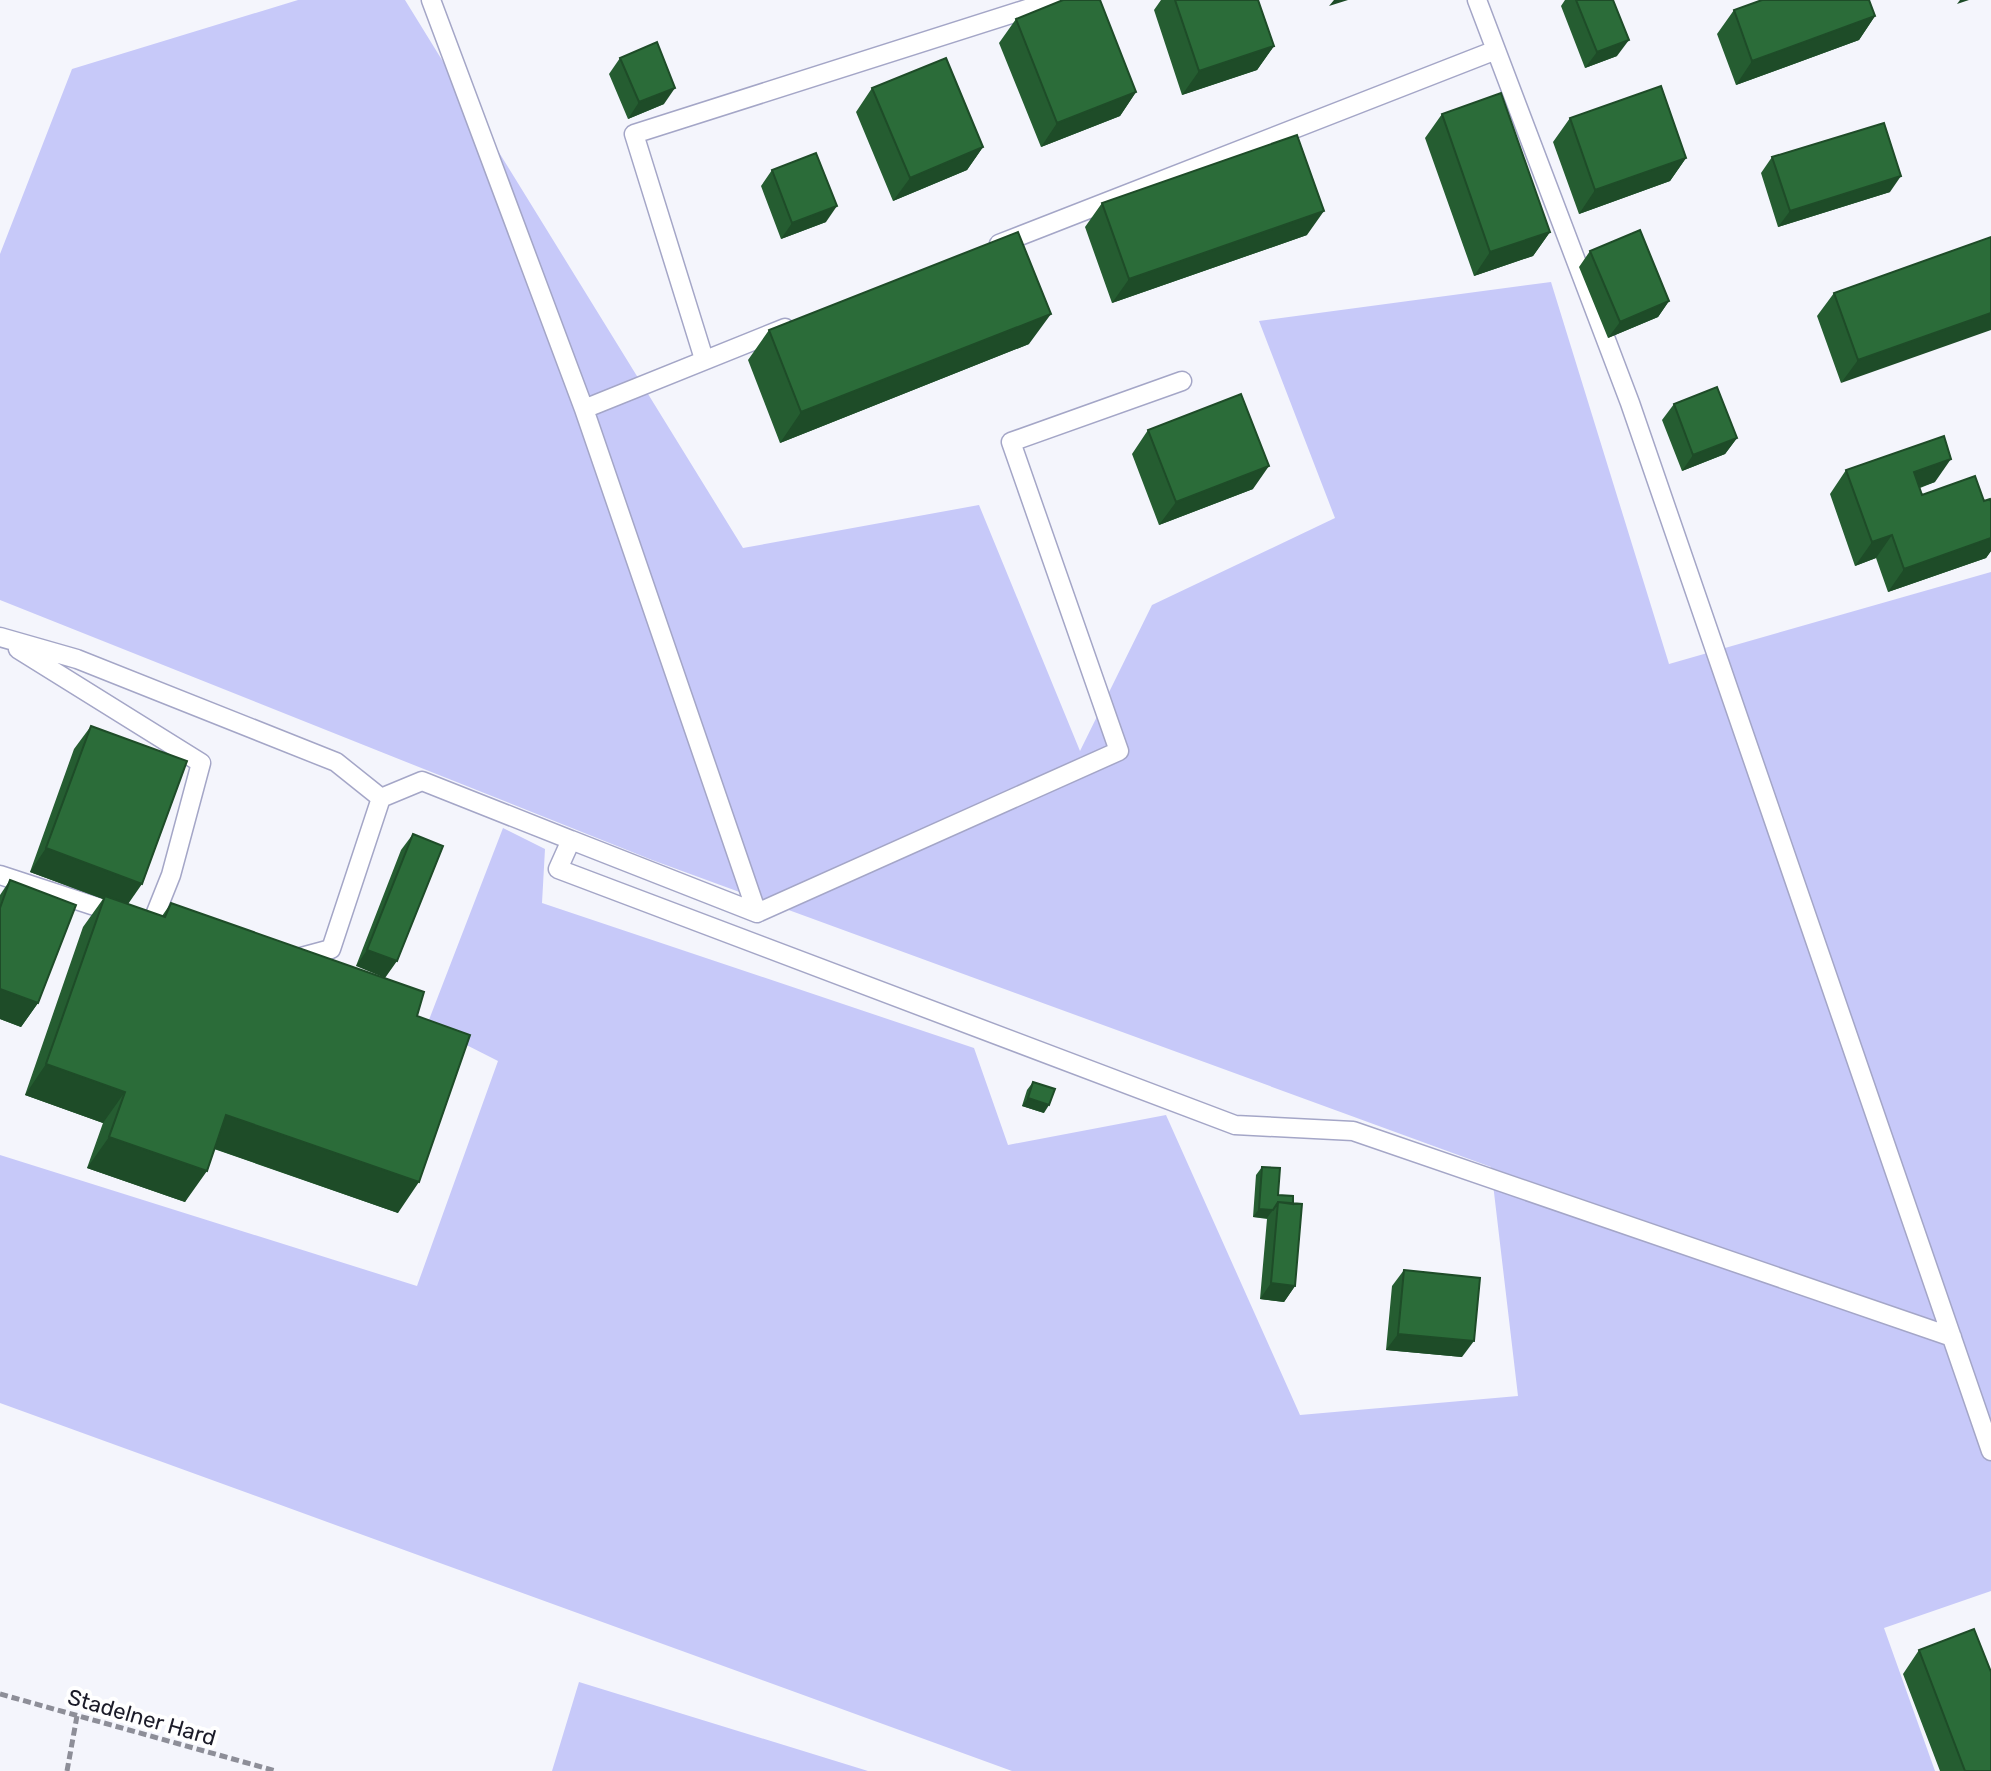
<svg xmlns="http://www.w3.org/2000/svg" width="1991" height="1771" viewBox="0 0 1991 1771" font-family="Rubik,sans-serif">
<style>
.green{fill:#c7c9f9}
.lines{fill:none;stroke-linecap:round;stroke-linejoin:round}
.lane-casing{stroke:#a4a6c7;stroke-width:21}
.path{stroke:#8d8e98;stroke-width:5;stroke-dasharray:8 4;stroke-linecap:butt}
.lane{stroke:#fff;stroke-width:18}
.wall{fill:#255d31}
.shaded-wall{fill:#1e4c28}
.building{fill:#2b6c39;stroke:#1e4c28;stroke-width:2}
.labels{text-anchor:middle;stroke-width:8;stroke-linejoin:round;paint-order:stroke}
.street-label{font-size:22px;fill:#1c1c29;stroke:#fff}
</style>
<rect width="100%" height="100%" fill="#f4f5fc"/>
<!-- green -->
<path class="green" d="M298 0H405L743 548 979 505 1080 751 1152 605 1335 518 1259 321 1551 282 1669 664 1991 572V1591L1884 1628 1935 1771H1012L0 1403V1155L417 1286 498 1061 427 1025 503 828 545 849 542 903 974 1048 1008 1145 1166 1115 1300 1415 1518 1396 1491 1167 652 860 0 600V254L72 69Z
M579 1682 868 1771H552Z"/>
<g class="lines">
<defs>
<path id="lane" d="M431 0 584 409 757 913 1119 751 1011 442 1182 381
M1477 0 1630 403 1991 1451
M999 244 1496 50
M704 359 634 134 1055 0
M584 409 785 328
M0 637 77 659 336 762 381 798 331 949 294 959
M18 649 201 763 171 875 151 925
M381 798 422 781 571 840 558 869 1235 1125 1353 1131 1952 1337
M571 840 757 913
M0 875 119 914"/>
</defs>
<!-- lane casing -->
<use href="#lane" class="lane-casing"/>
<!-- path -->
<path class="path" d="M0 1694 276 1771
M67 1771 77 1716"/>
<!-- lane -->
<use href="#lane" class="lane"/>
</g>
<!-- wall -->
<path class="wall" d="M1161 0H1258L1274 46 1257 70 1182 95 1154 10Z
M1565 0H1613L1617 56 1585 68 1561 6Z
M1734 10 1875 16 1859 40 1736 85 1717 34Z
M1016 19 1136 92 1120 116 1041 147 999 43Z
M620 58 664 104 628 119 609 74Z
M872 88 983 147 967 170 893 201 856 112Z
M1442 114 1550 232 1533 256 1474 276 1425 138Z
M1570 118 1686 158 1670 181 1579 214 1553 142Z
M1772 157 1890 192 1778 227 1761 173Z
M772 170 826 222 781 239 761 186Z
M1102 203 1307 235 1112 303 1085 227Z
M1991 237 1841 383 1817 316 1834 293Z
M1590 251 1669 301 1658 317 1608 338 1579 267Z
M769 330 1029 344 780 443 748 360Z
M1674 404 1737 438 1725 454 1682 471 1662 420Z
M1148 430 1253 489 1159 525 1132 454Z
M1846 470 1935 482 1920 488 1922 495 1991 502V551L1986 558 1888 592 1876 558 1855 566 1830 494Z
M91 726 128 904 162 916 171 903 417 1016 398 1213 214 1149 185 1202 87 1168 103 1123 25 1095 83 927 103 899 30 872 74 749Z
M413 834 397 961 356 966 401 850Z
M10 880 38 1003 21 1027 0 1019V895Z
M1033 1082 1044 1113 1022 1106 1027 1090Z
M1262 1167 1278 1195 1293 1204 1295 1286 1284 1302 1260 1299 1267 1219 1253 1217 1256 1175Z
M1404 1270 1462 1357 1386 1350 1392 1286Z
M1919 1650 1991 1771H1940L1903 1674Z"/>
<!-- shaded-wall -->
<path class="shaded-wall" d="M1334 0H1348L1329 6Z
M1960 0H1969L1957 4Z
M1875 16 1859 40 1736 85 1752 61Z
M1629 40 1617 56 1585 68 1597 52Z
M1274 46 1257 70 1182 95 1199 71Z
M675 88 664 104 628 119 639 102Z
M1136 92 1120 116 1041 147 1057 123Z
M983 147 967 170 893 201 910 178Z
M1686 158 1670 181 1579 214 1595 190Z
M1901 176 1890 192 1778 227 1790 211Z
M837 206 826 222 781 239 792 223Z
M1324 211 1307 235 1112 303 1129 279Z
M1550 232 1533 256 1474 276 1490 252Z
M1669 301 1658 317 1608 338 1620 322Z
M1991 313V330L1841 383 1858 360Z
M1051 314 1029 344 780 443 801 412Z
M1737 438 1725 454 1682 471 1693 455Z
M1951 459 1935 482 1897 495 1914 472Z
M1269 466 1253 489 1159 525 1176 502Z
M1892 535 1876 558 1855 566 1872 542Z
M1991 538V551L1986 558 1888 592 1904 569Z
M46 848 142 884 126 907 105 896 103 899 30 872Z
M367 950 397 961 385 978 356 966Z
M0 989 38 1003 21 1027 0 1019Z
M46 1064 125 1092 103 1123 25 1095Z
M1028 1098 1049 1105 1044 1113 1022 1106Z
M226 1115 419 1182 398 1213 204 1145Z
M109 1137 207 1171 185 1202 87 1168Z
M1259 1209 1273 1210 1267 1218 1253 1217Z
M1271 1283 1295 1286 1284 1302 1260 1299Z
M1398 1334 1474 1341 1462 1357 1386 1350Z"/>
<!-- building -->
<path class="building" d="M1063 0H1100L1136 92 1057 123 1016 19Z
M1175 0H1258L1274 46 1199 71Z
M1576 0H1613L1629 40 1597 52Z
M1762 0H1869L1875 16 1752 61 1734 10Z
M657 42 675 88 639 102 620 58Z
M946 58 983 147 910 178 872 88Z
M1661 86 1686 158 1595 190 1570 118Z
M1501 93 1550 232 1490 252 1442 114Z
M1884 123 1901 176 1790 211 1772 157Z
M1297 135 1324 211 1129 279 1102 203Z
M816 153 837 206 792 223 772 170Z
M1640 230 1669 301 1620 322 1590 251Z
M1018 232 1051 314 801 412 769 330Z
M1991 237V313L1858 360 1834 293Z
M1717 387 1737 438 1693 455 1674 404Z
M1241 394 1269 466 1176 502 1148 430Z
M1944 436 1951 459 1914 472 1922 495 1975 476 1984 501 1990 499 1991 502V538L1904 569 1892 535 1872 542 1846 470Z
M91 726 187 761 142 884 46 848Z
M413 834 443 846 397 961 367 950Z
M10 880 76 905 38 1003 0 989V908Z
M105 896 165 917 171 903 424 992 417 1016 470 1035 419 1182 226 1115 207 1171 109 1137 125 1092 46 1064Z
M1033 1082 1055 1089 1049 1105 1028 1098Z
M1262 1167 1280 1168 1278 1195 1293 1196V1204L1278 1202 1273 1210 1259 1209Z
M1278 1202 1302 1204 1295 1286 1271 1283Z
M1404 1270 1480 1278 1474 1341 1398 1334Z
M1974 1629 1991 1672V1771H1965L1919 1650Z"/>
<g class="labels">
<!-- street labels -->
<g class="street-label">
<text transform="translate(142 1717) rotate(16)" y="8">Stadelner Hard</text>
</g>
</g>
</svg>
